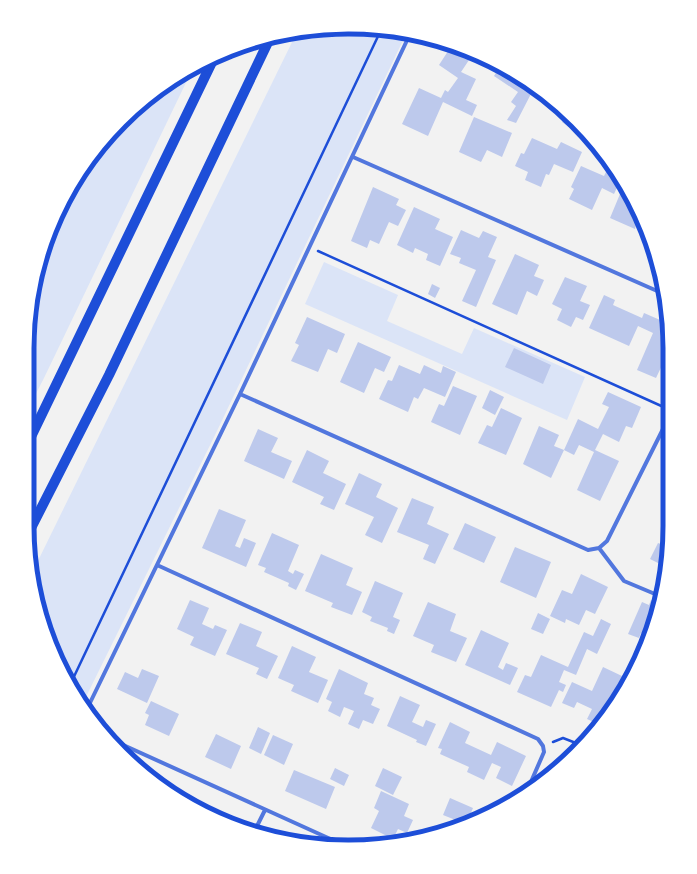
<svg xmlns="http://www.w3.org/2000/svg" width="697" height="874" viewBox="0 0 697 874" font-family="Lora,serif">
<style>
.green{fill:#dbe4f7}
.building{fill:#bdc9ec}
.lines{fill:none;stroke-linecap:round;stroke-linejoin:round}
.path{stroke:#1d4ed8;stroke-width:2.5}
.service{stroke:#5277de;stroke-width:3}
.minor{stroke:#5277de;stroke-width:4}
.primary{stroke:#1d4ed8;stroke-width:10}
.rim{fill:none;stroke:#1d4ed8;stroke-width:5}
</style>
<rect width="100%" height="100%" fill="#f2f2f2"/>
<!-- green -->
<path class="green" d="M370 28 406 34 216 433 83 703 70 686 38 608 33 571 297 32 307 30Z
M193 68 44 378 27 411 28 328 44 245 70 188 107 137Z
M324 262 398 295 387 321 462 354 474 328 585 377 567 420 305 304Z"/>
<!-- building -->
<path class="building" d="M452 45 473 54 461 72 476 79 466 100 477 105 472 116 443 102 428 136 402 124 419 88 441 98 445 90 448 92 458 78 439 65Z
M500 66 534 88 516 123 507 120 516 106 511 102 518 92 494 76Z
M551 99 577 124 573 130 562 122 566 117 547 104Z
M474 117 512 133 502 157 487 150 481 162 459 152Z
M532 138 557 149 561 142 582 152 573 172 554 164 549 175 546 174 541 187 525 180 528 172 515 166 521 153 524 154Z
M581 166 604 176 608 168 615 171 621 179 614 194 602 188 592 210 569 199 574 189 571 187Z
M373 187 399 199 396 205 406 210 398 226 389 222 379 244 370 240 367 248 351 241Z
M620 194 631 198 644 228 636 225 635 229 610 218Z
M414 207 440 219 435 229 453 237 440 266 426 260 428 254 415 248 413 253 397 245Z
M461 230 479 238 483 231 497 237 488 257 496 260 476 307 462 301 476 270 459 263 461 258 450 254Z
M515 254 539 265 534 276 544 280 537 296 527 291 517 315 492 304Z
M565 277 587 286 580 301 590 305 583 320 576 317 571 327 557 320 562 309 552 304Z
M432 284 440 288 435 298 428 294Z
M604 295 615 300 613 305 642 318 644 313 667 323 663 332 669 335V361L665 359 656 378 637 370 653 333 638 326 629 346 589 328Z
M307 317 345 334 337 353 328 349 318 372 291 361 299 345 295 343Z
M358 342 391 357 384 372 375 368 364 393 340 382Z
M514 348 551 365 543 384 505 367Z
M399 365 420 374 424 365 441 373 443 366 456 372 445 397 424 388 418 399 414 397 408 412 379 399 388 380 392 381Z
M453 386 477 396 460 435 431 422 439 404 444 406Z
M490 390 504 397 495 415 482 408Z
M608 392 641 407 632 428 626 426 619 442 603 434 595 450 619 461 600 501 577 490 594 452 579 445 574 455 564 450 578 419 598 429 609 407 602 404Z
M501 408 522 418 506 455 478 443 487 425 492 427Z
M539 426 559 435 554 446 564 450 551 478 523 464Z
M258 429 278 438 271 452 292 461 284 479 244 461Z
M307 450 329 461 323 473 346 484 334 510 320 504 324 497 292 482Z
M359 473 382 484 376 497 398 508 382 543 365 535 374 517 345 504Z
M412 498 434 507 427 524 449 534 435 564 423 559 429 545 397 532Z
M219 509 246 520 235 546 240 548 244 538 256 543 246 567 202 548Z
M465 523 496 537 484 563 453 549Z
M272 533 299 545 288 571 293 574 295 570 304 574 296 590 288 586 289 583 264 572 266 568 258 565Z
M665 536 664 578 657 575 662 565 650 559 658 543 661 544Z
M515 547 551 562 536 598 500 582Z
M321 554 353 568 346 585 362 592 352 615 331 607 333 603 305 591Z
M581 574 608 587 595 614 586 610 579 625 566 619 565 623 550 616 562 590 572 594Z
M375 581 403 593 393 617 400 620 394 634 387 631 388 628 370 621 372 617 362 612Z
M190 600 209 608 202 624 213 629 215 625 227 630 215 656 190 645 194 637 177 629Z
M651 600 659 604 649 637 641 633 639 638 628 634 642 602 649 605Z
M428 602 456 614 450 631 467 638 456 662 431 652 434 645 413 636Z
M538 613 550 619 543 634 531 629Z
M601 619 611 624 597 654 587 649 576 675 564 670 559 682 566 685 563 692 559 690 551 707 517 692 525 675 531 677 541 655 568 667 584 632 593 636Z
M240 623 262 632 256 646 278 656 267 679 256 674 259 668 226 654Z
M481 630 509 643 498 667 503 670 506 663 518 668 510 685 465 665Z
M292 646 316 657 309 672 328 680 318 703 291 691 294 685 278 678Z
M603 667 622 676 607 707 611 709 600 725 587 719 592 709 577 702 574 708 562 703 572 682 592 691Z
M142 669 159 676 147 703 117 689 125 672 138 678Z
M339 669 368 683 364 694 374 698 371 705 380 709 373 724 363 720 359 729 348 724 354 711 344 707 340 717 328 711 332 702 326 699Z
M400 696 420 705 412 722 423 727 426 720 436 724 426 746 416 742 417 740 387 726Z
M151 701 179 714 169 736 145 725 149 715 145 713Z
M450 722 470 732 465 743 491 755 497 742 526 756 512 786 496 778 501 767 492 763 484 780 467 772 469 767 440 754 442 749 438 748Z
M258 727 270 733 261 754 249 748Z
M216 734 241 746 231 769 205 757Z
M273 735 293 744 284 765 264 755Z
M335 768 349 775 344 786 330 779Z
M383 768 402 777 393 795 375 786Z
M294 770 335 787 326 809 285 791Z
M381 791 409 804 404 816 413 820 407 833 398 829 393 839 371 828 379 811 374 808Z
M450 798 473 808 467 822 463 823 443 815Z"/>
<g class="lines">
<!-- path -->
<path class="path" d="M318 251 668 409
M70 685 381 30
M553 742 563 738 581 745"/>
<!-- service -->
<path class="service" d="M181 799 211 814"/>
<!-- minor -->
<path class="minor" d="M353 157 664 294
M240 394 588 550 599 548 607 541 667 421
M599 548 624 581 655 594
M157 565 538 739 543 746 544 752 527 791
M87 709 240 394 410 34
M110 739 348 847
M254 832 265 810"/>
<!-- primary -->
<path class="primary" d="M27 445 214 58
M28 534 109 375 270 38"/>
</g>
<!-- crop -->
<path d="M0 0H697V874H0ZM348 34H349A314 314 0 0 1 663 348V526A314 314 0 0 1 349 840H348A314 314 0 0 1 34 526V348A314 314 0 0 1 348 34Z" fill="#fff" fill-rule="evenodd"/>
<path class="rim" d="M348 34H349A314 314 0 0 1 663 348V526A314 314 0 0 1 349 840H348A314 314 0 0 1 34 526V348A314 314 0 0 1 348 34Z"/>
</svg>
